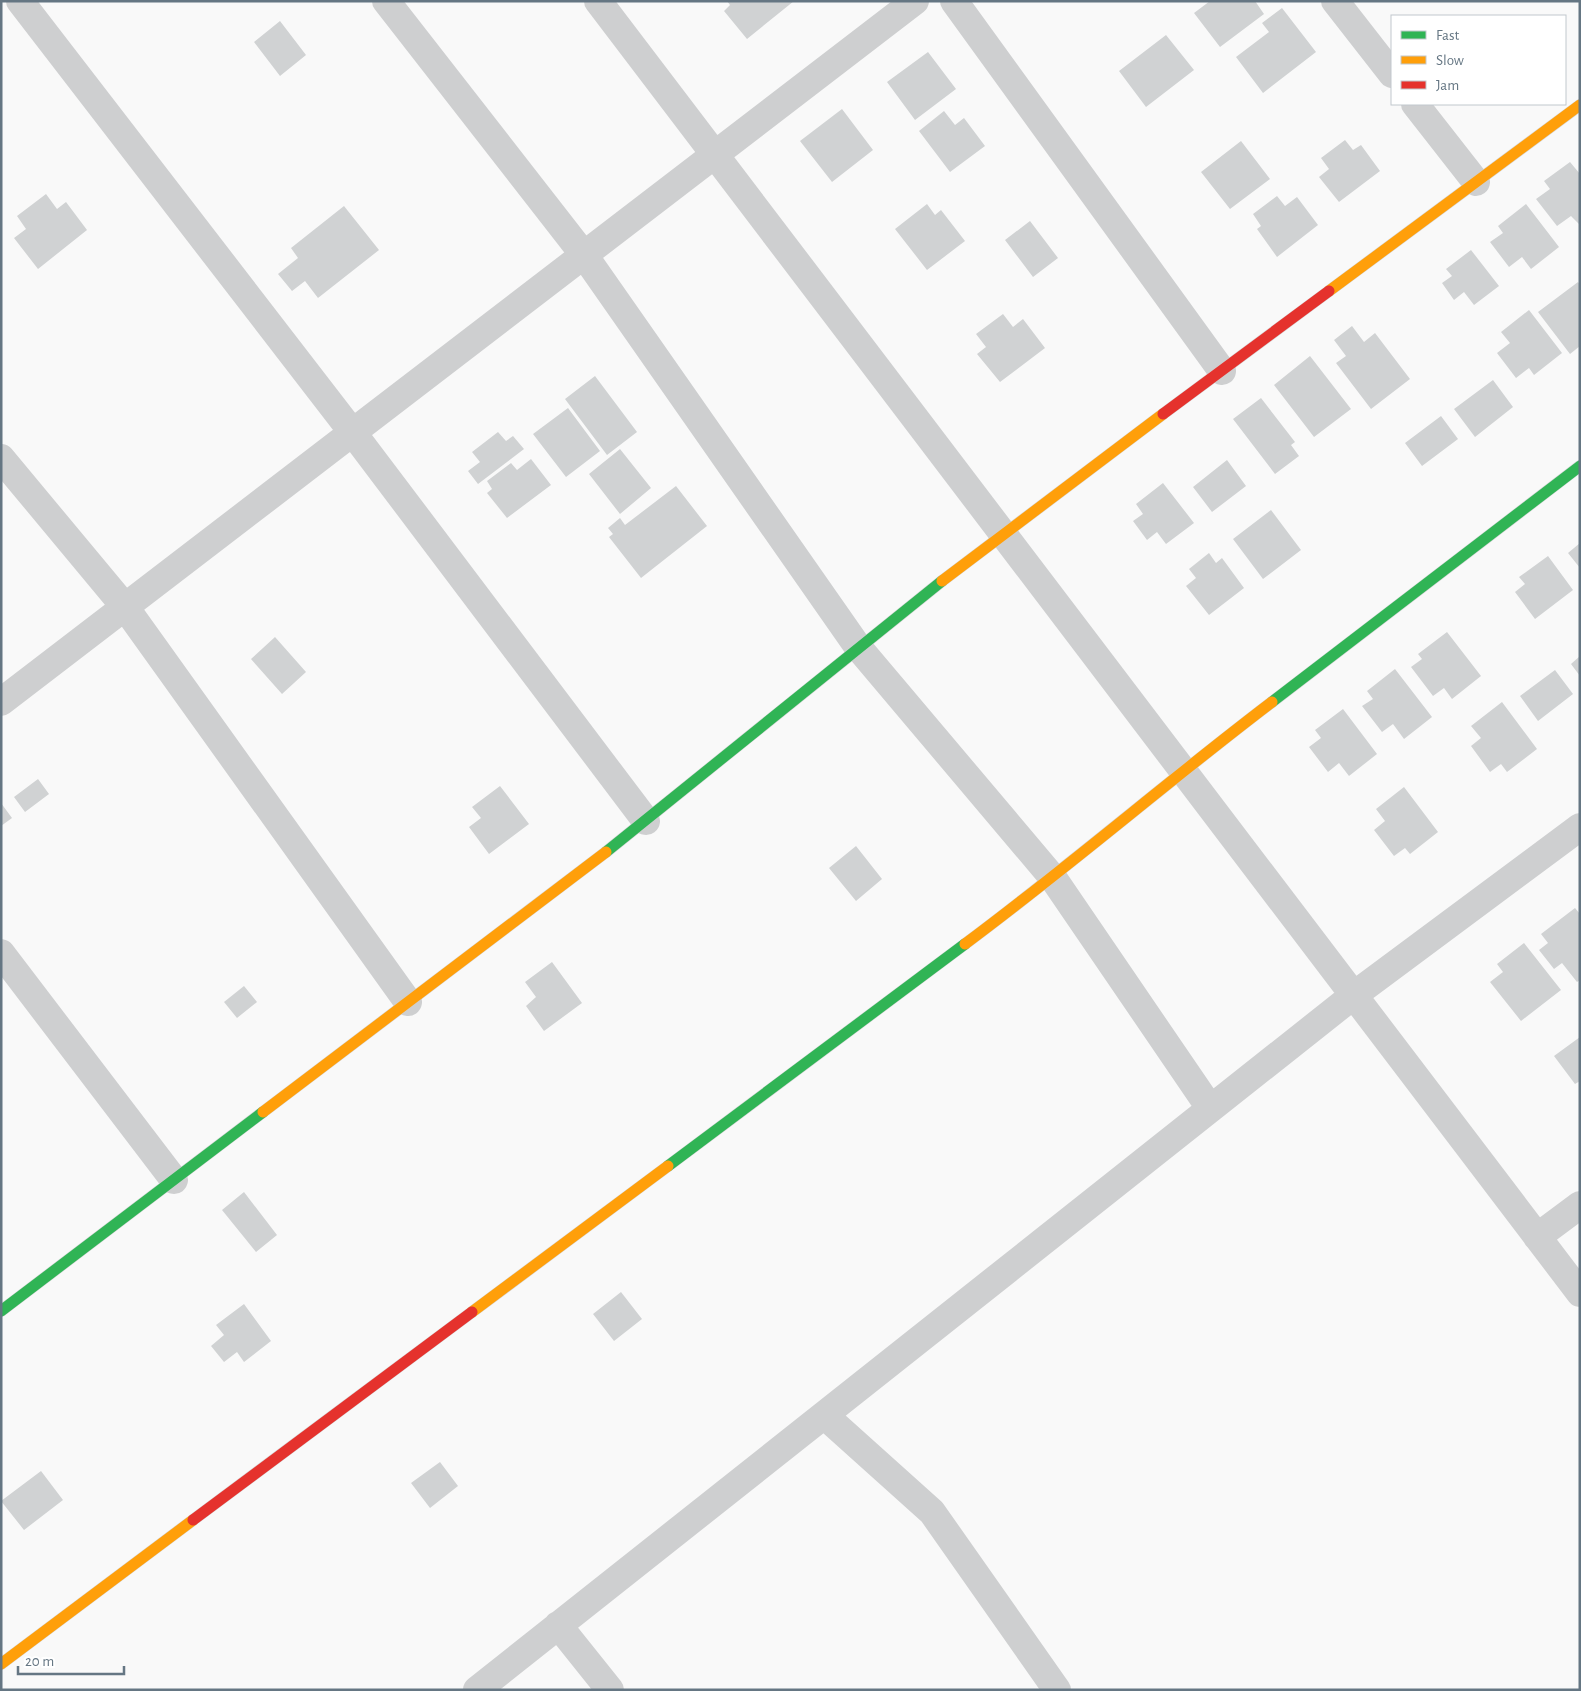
<svg xmlns="http://www.w3.org/2000/svg" width="1581" height="1691" viewBox="0 0 1581 1691" font-family="'Alegreya Sans',sans-serif">
<style>
.building{fill:#d0d2d3}
.lines{fill:none;stroke-linecap:round;stroke-linejoin:round}
.fast-casing{stroke:#d5d6d7;stroke-width:12}
.slow-casing{stroke:#d5d6d7;stroke-width:12}
.jam-casing{stroke:#d5d6d7;stroke-width:12}
.street{stroke:#cecfd0;stroke-width:28}
.fast{stroke:#30b455;stroke-width:11}
.slow{stroke:#ff9f0a;stroke-width:11}
.jam{stroke:#e5322d;stroke-width:11}
</style>
<rect width="100%" height="100%" fill="#f9f9f9"/>
<!-- building -->
<path class="building" d="M727 1H794L747 39 724 11 730 5Z
M1210 1H1255L1264 14 1220 47 1194 13Z
M1282 8 1316 52 1263 93 1236 57 1269 32 1262 23Z
M280 21 306 55 280 76 254 42Z
M1166 35 1194 70 1146 107 1119 71Z
M928 52 956 89 915 120 887 82Z
M842 109 873 150 832 182 800 141Z
M944 111 955 125 964 118 985 146 950 172 919 131Z
M1345 140 1353 150 1361 145 1380 171 1339 202 1319 177 1329 169 1321 158Z
M1241 141 1270 179 1230 209 1201 172Z
M1570 162 1580 174V225L1571 216 1557 226 1536 199 1550 189 1544 181Z
M46 194 57 209 66 202 87 230 38 269 14 238 26 229 17 216Z
M1277 196 1285 206 1297 197 1318 225 1277 257 1257 229 1261 226 1253 214Z
M927 204 935 215 941 210 965 241 927 270 895 229Z
M1526 204 1559 247 1531 269 1522 257 1509 267 1490 242 1503 233 1498 226Z
M344 206 379 250 318 298 305 281 292 291 278 274 298 258 291 248Z
M1030 221 1058 258 1033 277 1005 240Z
M1471 250 1499 286 1474 305 1464 292 1454 300 1442 283 1452 276 1446 269Z
M1578 282 1580 285V346L1570 354 1538 312Z
M1529 310 1562 353 1534 375 1529 368 1516 378 1497 353 1510 343 1501 332Z
M1003 314 1013 327 1023 319 1045 348 1000 382 977 354 986 347 976 334Z
M1352 326 1364 342 1375 333 1410 379 1371 409 1336 363 1346 356 1334 340Z
M1310 356 1351 409 1314 437 1274 385Z
M595 376 637 432 607 455 565 399Z
M1493 380 1513 407 1475 437 1454 409Z
M1261 398 1295 442 1291 445 1299 456 1275 474 1233 419Z
M568 408 600 451 566 477 533 434Z
M1441 416 1458 439 1422 466 1405 443Z
M498 432 506 441 513 436 524 449 478 484 468 471 480 462 472 452Z
M620 449 651 488 620 514 589 474Z
M531 459 551 485 507 518 487 493 492 489 487 481 511 463 517 470Z
M1227 460 1246 486 1212 512 1193 487Z
M1163 483 1194 523 1166 544 1157 532 1147 540 1133 521 1143 514 1136 504Z
M676 486 707 526 641 578 609 537 613 534 608 528 620 518 625 525Z
M1271 510 1301 550 1263 579 1233 539Z
M1580 543V568L1568 553Z
M1209 553 1216 563 1222 558 1244 588 1209 615 1186 586 1196 578 1189 569Z
M1548 556 1573 590 1535 619 1515 592 1525 584 1519 577Z
M1447 632 1481 676 1452 699 1444 688 1433 696 1411 667 1422 659 1418 654Z
M275 637 306 672 282 694 251 659Z
M1580 656V676L1571 664Z
M1395 669 1432 717 1404 739 1393 724 1382 732 1362 706 1373 699 1367 691Z
M1555 670 1573 694 1538 721 1520 696Z
M1502 702 1537 749 1507 772 1501 764 1490 772 1471 746 1481 738 1471 726Z
M1343 709 1377 754 1349 776 1339 763 1328 772 1309 747 1321 738 1315 730Z
M38 779 49 794 25 812 14 797Z
M500 786 529 824 489 854 469 827 481 818 472 807Z
M1404 787 1438 832 1410 854 1405 848 1394 856 1374 830 1385 821 1376 809Z
M1 803 12 818 1 826Z
M856 846 882 879 856 901 829 868Z
M1575 908 1580 914V980L1577 982 1562 963 1554 969 1539 950 1548 943 1541 934Z
M1524 943 1561 990 1521 1021 1490 982 1503 972 1497 964Z
M552 962 582 1003 544 1031 526 1006 536 997 525 982Z
M244 986 257 1002 237 1018 224 1002Z
M1580 1037V1081L1575 1084 1554 1056Z
M244 1192 277 1235 256 1252 222 1210Z
M621 1292 642 1319 614 1341 593 1314Z
M244 1304 271 1341 244 1362 237 1352 224 1362 211 1346 224 1335 216 1325Z
M440 1462 458 1486 430 1508 411 1483Z
M41 1471 63 1500 24 1530 1 1501Z"/>
<g class="lines">
<defs>
<path id="fast" d="M1272 702 1580 466
M606 852 942 581
M668 1166 965 944
M1 1311 263 1112"/>
<path id="slow" d="M1329 291 1580 105
M942 581 1163 414
M965 944C1070 866 1168 781 1272 702
M263 1112 606 852
M472 1312 668 1166
M1 1664 193 1520"/>
<path id="jam" d="M1163 414 1329 291
M193 1520 472 1312"/>
</defs>
<!-- fast casing -->
<use href="#fast" class="fast-casing"/>
<!-- slow casing -->
<use href="#slow" class="slow-casing"/>
<!-- jam casing -->
<use href="#jam" class="jam-casing"/>
<!-- street -->
<path class="street" d="M20 1 353 433 646 821
M386 1 584 255 858 647 1053 878 1210 1108
M598 1 1580 1293
M954 1 1222 371
M1335 1 1392 74
M1415 104 1476 182
M1 458 125 607 408 1002
M1 702 915 1
M1 953 174 1180
M1537 1237 1580 1205
M824 1415 932 1512 1057 1690
M558 1625 610 1690
M477 1690 1354 995 1580 827"/>
<!-- fast -->
<use href="#fast" class="fast"/>
<!-- slow -->
<use href="#slow" class="slow"/>
<!-- jam -->
<use href="#jam" class="jam"/>
</g>
<!-- border -->
<rect width="1581" height="1691" fill="none" stroke="#657683" stroke-width="5"/>
<!-- legend -->
<rect x="1391" y="15" width="175" height="90" fill="#ffffff" stroke="#c1c8cd"/>
<rect x="1401" y="31" width="25" height="8" fill="#30b455" stroke="#c1c8cd"/>
<text x="1436" y="40" font-size="15" fill="#657683">Fast</text>
<rect x="1401" y="56" width="25" height="8" fill="#ff9f0a" stroke="#c1c8cd"/>
<text x="1436" y="65" font-size="15" fill="#657683">Slow</text>
<rect x="1401" y="81" width="25" height="8" fill="#e5322d" stroke="#c1c8cd"/>
<text x="1436" y="90" font-size="15" fill="#657683">Jam</text>
<!-- scale -->
<path d="M18 1666v8h106v-8" fill="none" stroke="#657683" stroke-width="2.5"/>
<text x="25" y="1666" font-size="15" fill="#657683" stroke="#ffffff" stroke-width="4" paint-order="stroke">20 m</text>
</svg>
